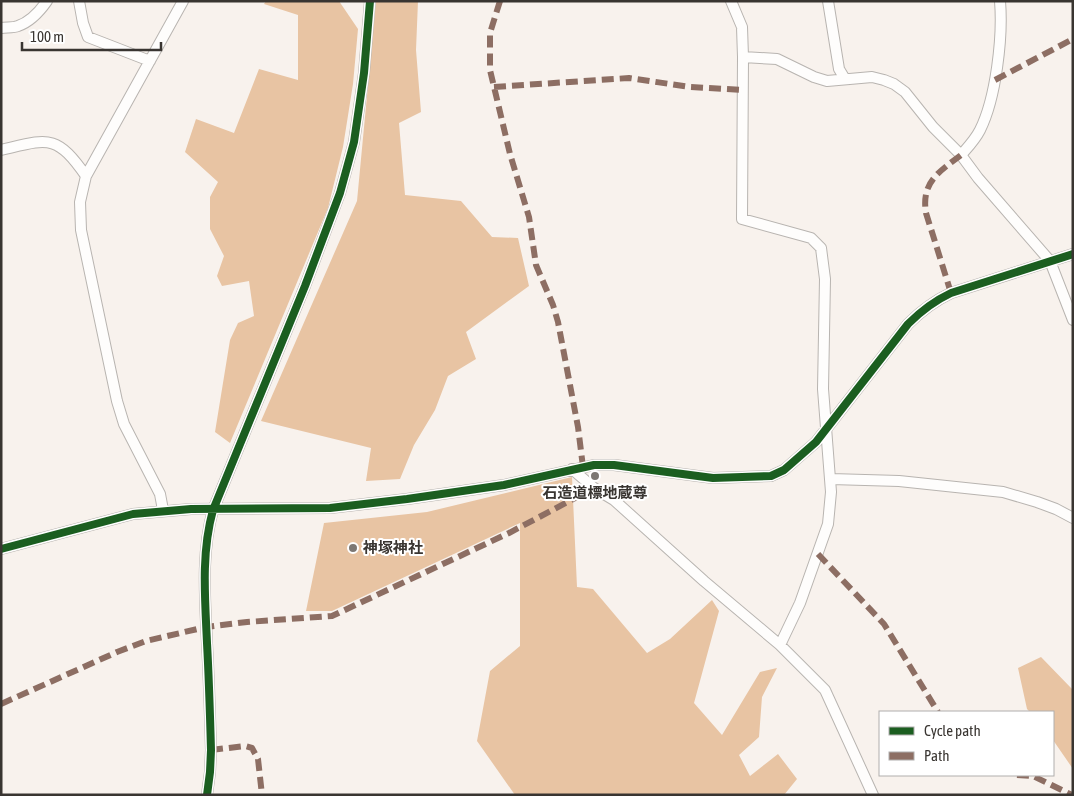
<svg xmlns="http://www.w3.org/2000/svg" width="1074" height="796" viewBox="0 0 1074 796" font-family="'Asap Condensed','Noto Sans JP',sans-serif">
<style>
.forest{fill:#e8c4a3}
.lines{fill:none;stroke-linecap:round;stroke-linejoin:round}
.minor-casing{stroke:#b8b4b0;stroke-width:12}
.minor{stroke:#fefdfc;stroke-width:10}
.quiet{stroke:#8d6e63;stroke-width:6;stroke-dasharray:12 6;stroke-linecap:butt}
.cycleway-casing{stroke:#fff;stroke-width:11}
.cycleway{stroke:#1b5e20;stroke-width:8}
.poi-dot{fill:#7c7773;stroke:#fff;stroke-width:2}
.labels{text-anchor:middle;stroke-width:4;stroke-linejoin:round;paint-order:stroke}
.poi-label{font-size:15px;font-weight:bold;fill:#393531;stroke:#fff}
</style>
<rect width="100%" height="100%" fill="#f8f2ed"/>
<!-- forest -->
<path class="forest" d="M266 1H339L358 29 353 84 343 147 328 208 230 443 215 432 230 340 238 323 254 316 249 281 222 286 217 276 224 256 210 229V197L218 182 185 152 196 119 234 133 259 69 298 80V15L264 4Z
M376 1H418L416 50 421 112 399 123 405 195 461 201 492 237 518 238 529 286 466 332 476 359 448 376 435 410 414 445 400 479 366 481 371 448 261 421 357 201Z
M572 477 577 587 593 589 647 653 670 639 712 600 719 611 694 703 722 735 760 672 777 668 762 697 759 737 739 755 750 776 778 754 797 779 784 795H515L477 741 490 671 520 646V523L332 611H306L324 523 427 512Z
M1041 657 1073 690V769L1053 740V712H1030L1027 709 1018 668Z"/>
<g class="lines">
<defs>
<path id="minor" d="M79 1 83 23 88 37 150 61
M731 1 742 27 743 57 742 219 811 238 821 248 825 279 823 389 831 492 828 524 800 603 780 645
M828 1 839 69 845 79
M1 28C6 27 13 28 18 26 30 22 40 11 47 1
M743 57 777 59 814 77 827 81 872 77 884 80 894 84 905 92 933 127 961 155 978 178 1050 261 1073 320
M1 150C48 139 56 133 86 176
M961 155C968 147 975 140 980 130 996 98 1003 37 1000 1
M572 469 594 488 614 500 704 581 780 645 825 690 873 795
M831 479 899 481 1003 492 1037 502 1056 509 1073 518
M163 510 160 494 124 424 117 401 81 230 80 202 86 176 183 1
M1 549 133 514 191 509 330 508 407 499 504 485 594 465H614L713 478 771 476 784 470 816 442 908 324C921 311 934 301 951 293L1073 254
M207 795 210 772 211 750C210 714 209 679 207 643 205 598 201 553 213 510L305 286 340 193 354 142 364 73 370 1"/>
</defs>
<!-- minor casing -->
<use href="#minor" class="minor-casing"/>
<!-- minor -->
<use href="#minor" class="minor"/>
<!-- quiet -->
<path class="quiet" d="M500 1 490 33V70L510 154 529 217 536 265 553 305 558 322 578 427 583 467
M995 80 1073 39
M494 87 629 78 690 87 744 90
M951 293 926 213C921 182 939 172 961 155
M818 554 884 624 938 712
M1 704 117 652 146 641 206 627 247 622 332 616 509 533 594 488
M211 750 245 746 252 748 258 759 262 795
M1017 775 1033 776 1072 795"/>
<defs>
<path id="cycleway" d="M1 549 133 514 191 509 330 508 407 499 504 485 594 465H614L713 478 771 476 784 470 816 442 908 324C921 311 934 301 951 293L1073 254
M207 795 210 772 211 750C210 714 209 679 207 643 205 598 201 553 213 510L305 286 340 193 354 142 364 73 370 1"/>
</defs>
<!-- cycleway casing -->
<use href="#cycleway" class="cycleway-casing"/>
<!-- cycleway -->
<use href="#cycleway" class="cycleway"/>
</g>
<!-- markers -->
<g class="poi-dot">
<circle cx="595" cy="476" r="5"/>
<circle cx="353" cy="548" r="5"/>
</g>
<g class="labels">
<!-- poi labels -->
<g class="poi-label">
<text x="595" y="498">石造道標地蔵尊</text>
<text x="363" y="553" text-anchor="start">神塚神社</text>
</g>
</g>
<!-- border -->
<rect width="1074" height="796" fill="none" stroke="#393531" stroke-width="5"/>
<!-- legend -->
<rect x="879" y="711" width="175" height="65" fill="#ffffff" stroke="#b0aead"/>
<rect x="889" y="727" width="25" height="8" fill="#1b5e20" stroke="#b0aead"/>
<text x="924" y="736" font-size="15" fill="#393531">Cycle path</text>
<rect x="889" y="752" width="25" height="8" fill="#8d6e63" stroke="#b0aead"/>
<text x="924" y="761" font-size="15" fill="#393531">Path</text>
<!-- scale -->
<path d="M22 42v8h139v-8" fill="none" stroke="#393531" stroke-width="2.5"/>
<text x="30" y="42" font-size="15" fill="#393531" stroke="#ffffff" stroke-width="4" paint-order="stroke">100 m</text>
</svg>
